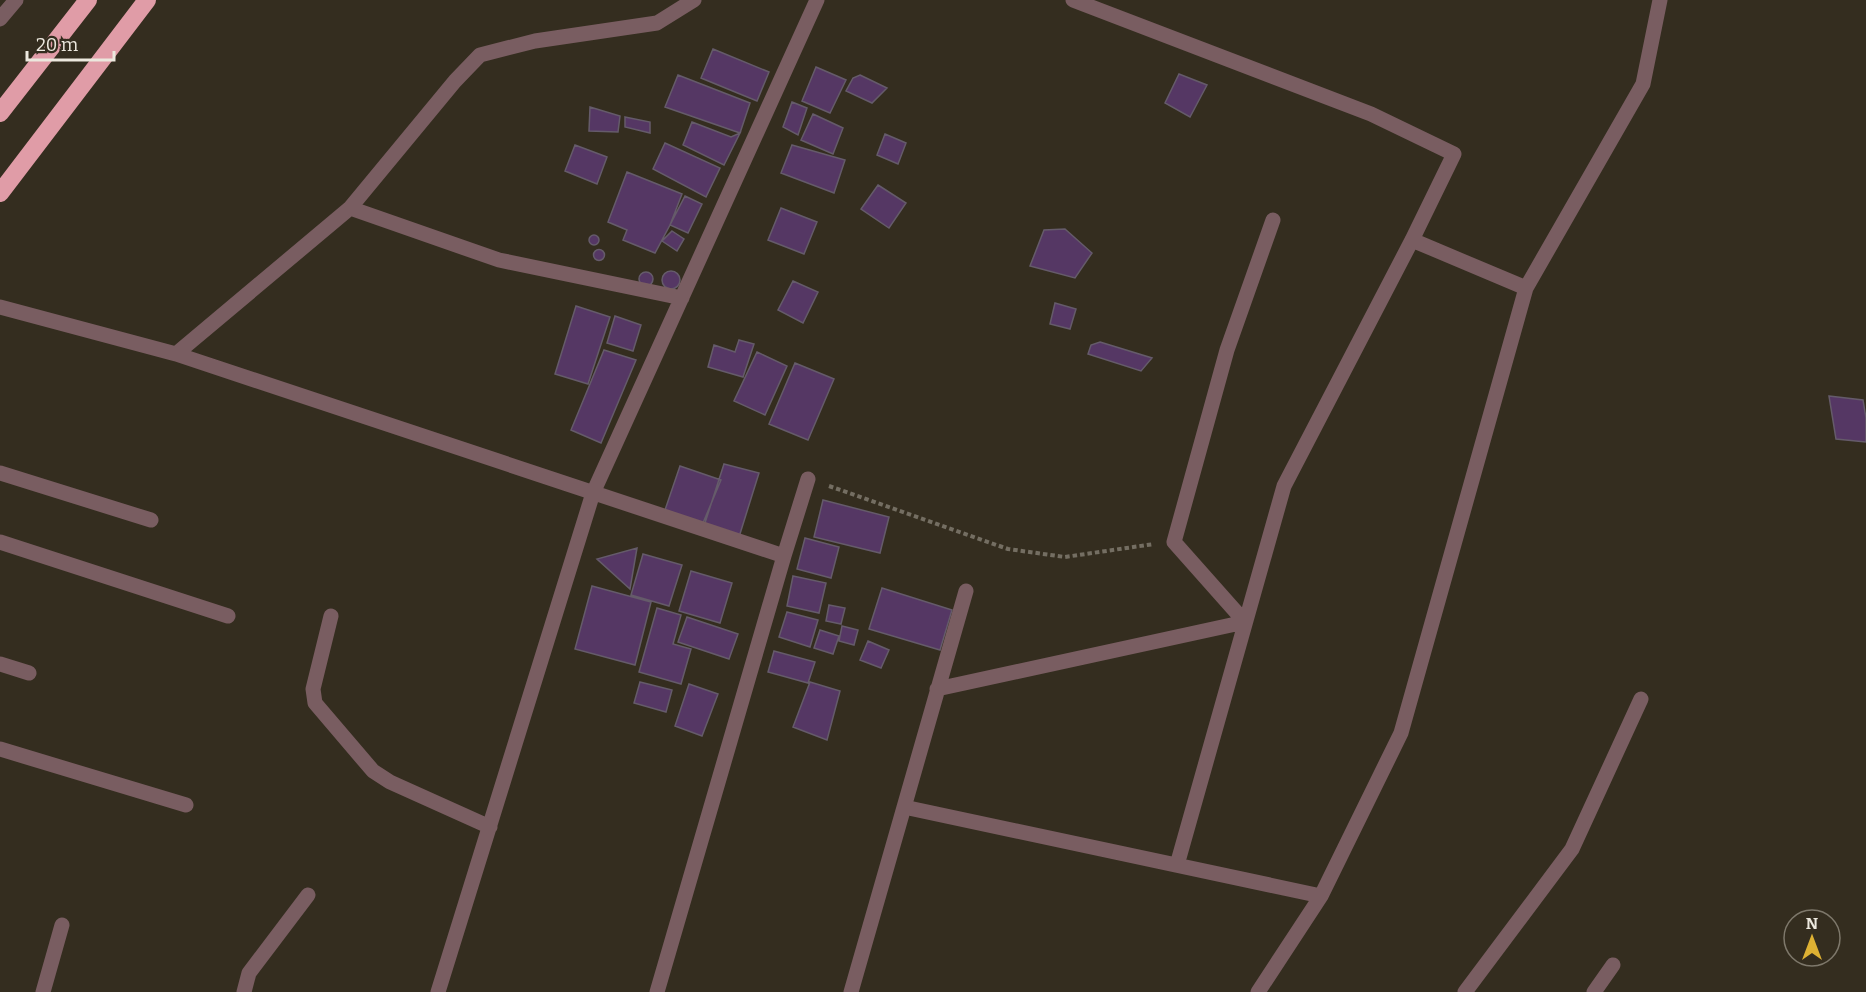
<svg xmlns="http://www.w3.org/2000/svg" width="1866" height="992" viewBox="0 0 1866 992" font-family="Bitter,serif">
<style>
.building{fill:#553764;stroke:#655b6a;stroke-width:1.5}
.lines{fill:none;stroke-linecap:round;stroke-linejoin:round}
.path{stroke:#746e62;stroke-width:4;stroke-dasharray:4.5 3;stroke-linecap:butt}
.minor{stroke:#795d61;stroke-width:15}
.highway{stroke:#e09ca7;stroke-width:18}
</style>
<rect width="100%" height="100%" fill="#342d1f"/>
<!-- building -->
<path class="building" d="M713 49 769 72 757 101 701 78Z
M816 67 846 80 830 113 802 101Z
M1179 74 1207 85 1190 117 1165 103Z
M678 75 750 103 740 133 665 107Z
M860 75 887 88 872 103 846 91 853 78Z
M792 102 807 108 798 135 783 127Z
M590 107 620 116 618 132 589 131Z
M813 114 843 128 833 154 801 140Z
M625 117 650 122V133L625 127Z
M692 122 731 137 740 133 724 165 683 145Z
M885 134 906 143 898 164 877 155Z
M665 143 720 168 706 197 653 169Z
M575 145 607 157 597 184 565 171Z
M792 145 845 160 834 193 781 173Z
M627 172 682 194 670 225 655 253 623 240 627 230 608 222Z
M878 185 906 203 889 228 861 209Z
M685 196 702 204 688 233 670 225Z
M781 208 817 222 804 254 768 240Z
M1065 229 1092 253 1075 278 1030 266 1044 230Z
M672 231 684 239 677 251 662 241Z
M589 240a5 5 0 1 1 10 0a5 5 0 1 1-10 0Z
M593.5 255a5.5 5.5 0 1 1 11 0a5.5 5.5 0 1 1-11 0Z
M662 280a9 9 0 1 1 18 0a9 9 0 1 1-18 0Z
M639 279a7 7 0 1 1 14 0a7 7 0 1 1-14 0Z
M793 281 818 292 803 323 778 310Z
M1055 303 1076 309 1070 329 1050 324Z
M576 306 610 317 588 384 555 374Z
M615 316 641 325 633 351 607 343Z
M739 340 754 344 743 377 708 367 714 345 735 352Z
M1100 342 1152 358 1141 371 1088 354 1091 345Z
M604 350 636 360 601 443 571 430Z
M757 352 787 366 765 415 734 401Z
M795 363 834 379 808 440 769 424Z
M1829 396 1863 400 1866 418V442L1836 439Z
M724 464 759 473 739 537 704 526Z
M680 466 721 480 703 523 665 510Z
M823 500 889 517 880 553 814 537Z
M805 538 839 547 831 578 797 569Z
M637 548 630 589 597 559Z
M643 554 682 565 669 606 631 595Z
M691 571 732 583 720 623 679 611Z
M793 576 826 583 819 613 787 606Z
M592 586 651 602 635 665 575 649Z
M882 588 952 610 940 650 869 629Z
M829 605 845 608 841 624 826 621Z
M657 608 681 615 673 644 691 649 681 684 639 672Z
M787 612 818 620 810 647 779 637Z
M687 617 738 634 729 659 678 642Z
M842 626 858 630 854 645 839 641Z
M820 630 839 636 833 654 814 648Z
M868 641 889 650 881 668 860 660Z
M774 651 815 662 808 683 768 672Z
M640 682 672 690 666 712 634 703Z
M810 682 840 691 827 740 793 727Z
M689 684 718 694 702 736 675 726Z"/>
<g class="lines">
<!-- path -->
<path class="path" d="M829 486 1008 549 1065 557 1154 544"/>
<!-- minor -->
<path class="minor" d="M1073 0 1371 114 1454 154 1412 240 1284 486 1177 865
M0 19 16 0
M350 208 499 260 682 298
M1412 240 1526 288
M0 307 176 354 784 556
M176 354 350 208 455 81 480 55 535 41 657 23 694 0
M0 473 151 520
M0 542 228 616
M331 616 313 689 315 703 373 771 390 782 490 827
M0 664 29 673
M937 689 1245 622 1174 542 1227 350 1273 220
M0 749 186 805
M904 807 1321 896
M43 992 62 925
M244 992 249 973 308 895
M438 992 593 493 817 0
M657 992 784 556 808 479
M851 992 966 591
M1258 992 1321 896 1401 733 1526 288 1643 84 1660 0
M1465 992 1572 849 1641 699
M1594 992 1613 965"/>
<!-- highway -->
<path class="highway" d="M0 113 88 0
M0 193 147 0"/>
</g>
<!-- north arrow -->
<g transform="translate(1812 938)"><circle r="28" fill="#342d1f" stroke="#7e786b" stroke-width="1.5"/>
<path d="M0-4.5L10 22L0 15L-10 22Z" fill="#deb133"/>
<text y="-9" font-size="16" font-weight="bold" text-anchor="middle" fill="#ece8de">N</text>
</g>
<!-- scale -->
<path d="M27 51v9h87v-9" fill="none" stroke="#ece8de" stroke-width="3"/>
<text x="36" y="51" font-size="18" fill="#ece8de" stroke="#342d1f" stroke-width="4.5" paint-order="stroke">20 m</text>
</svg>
